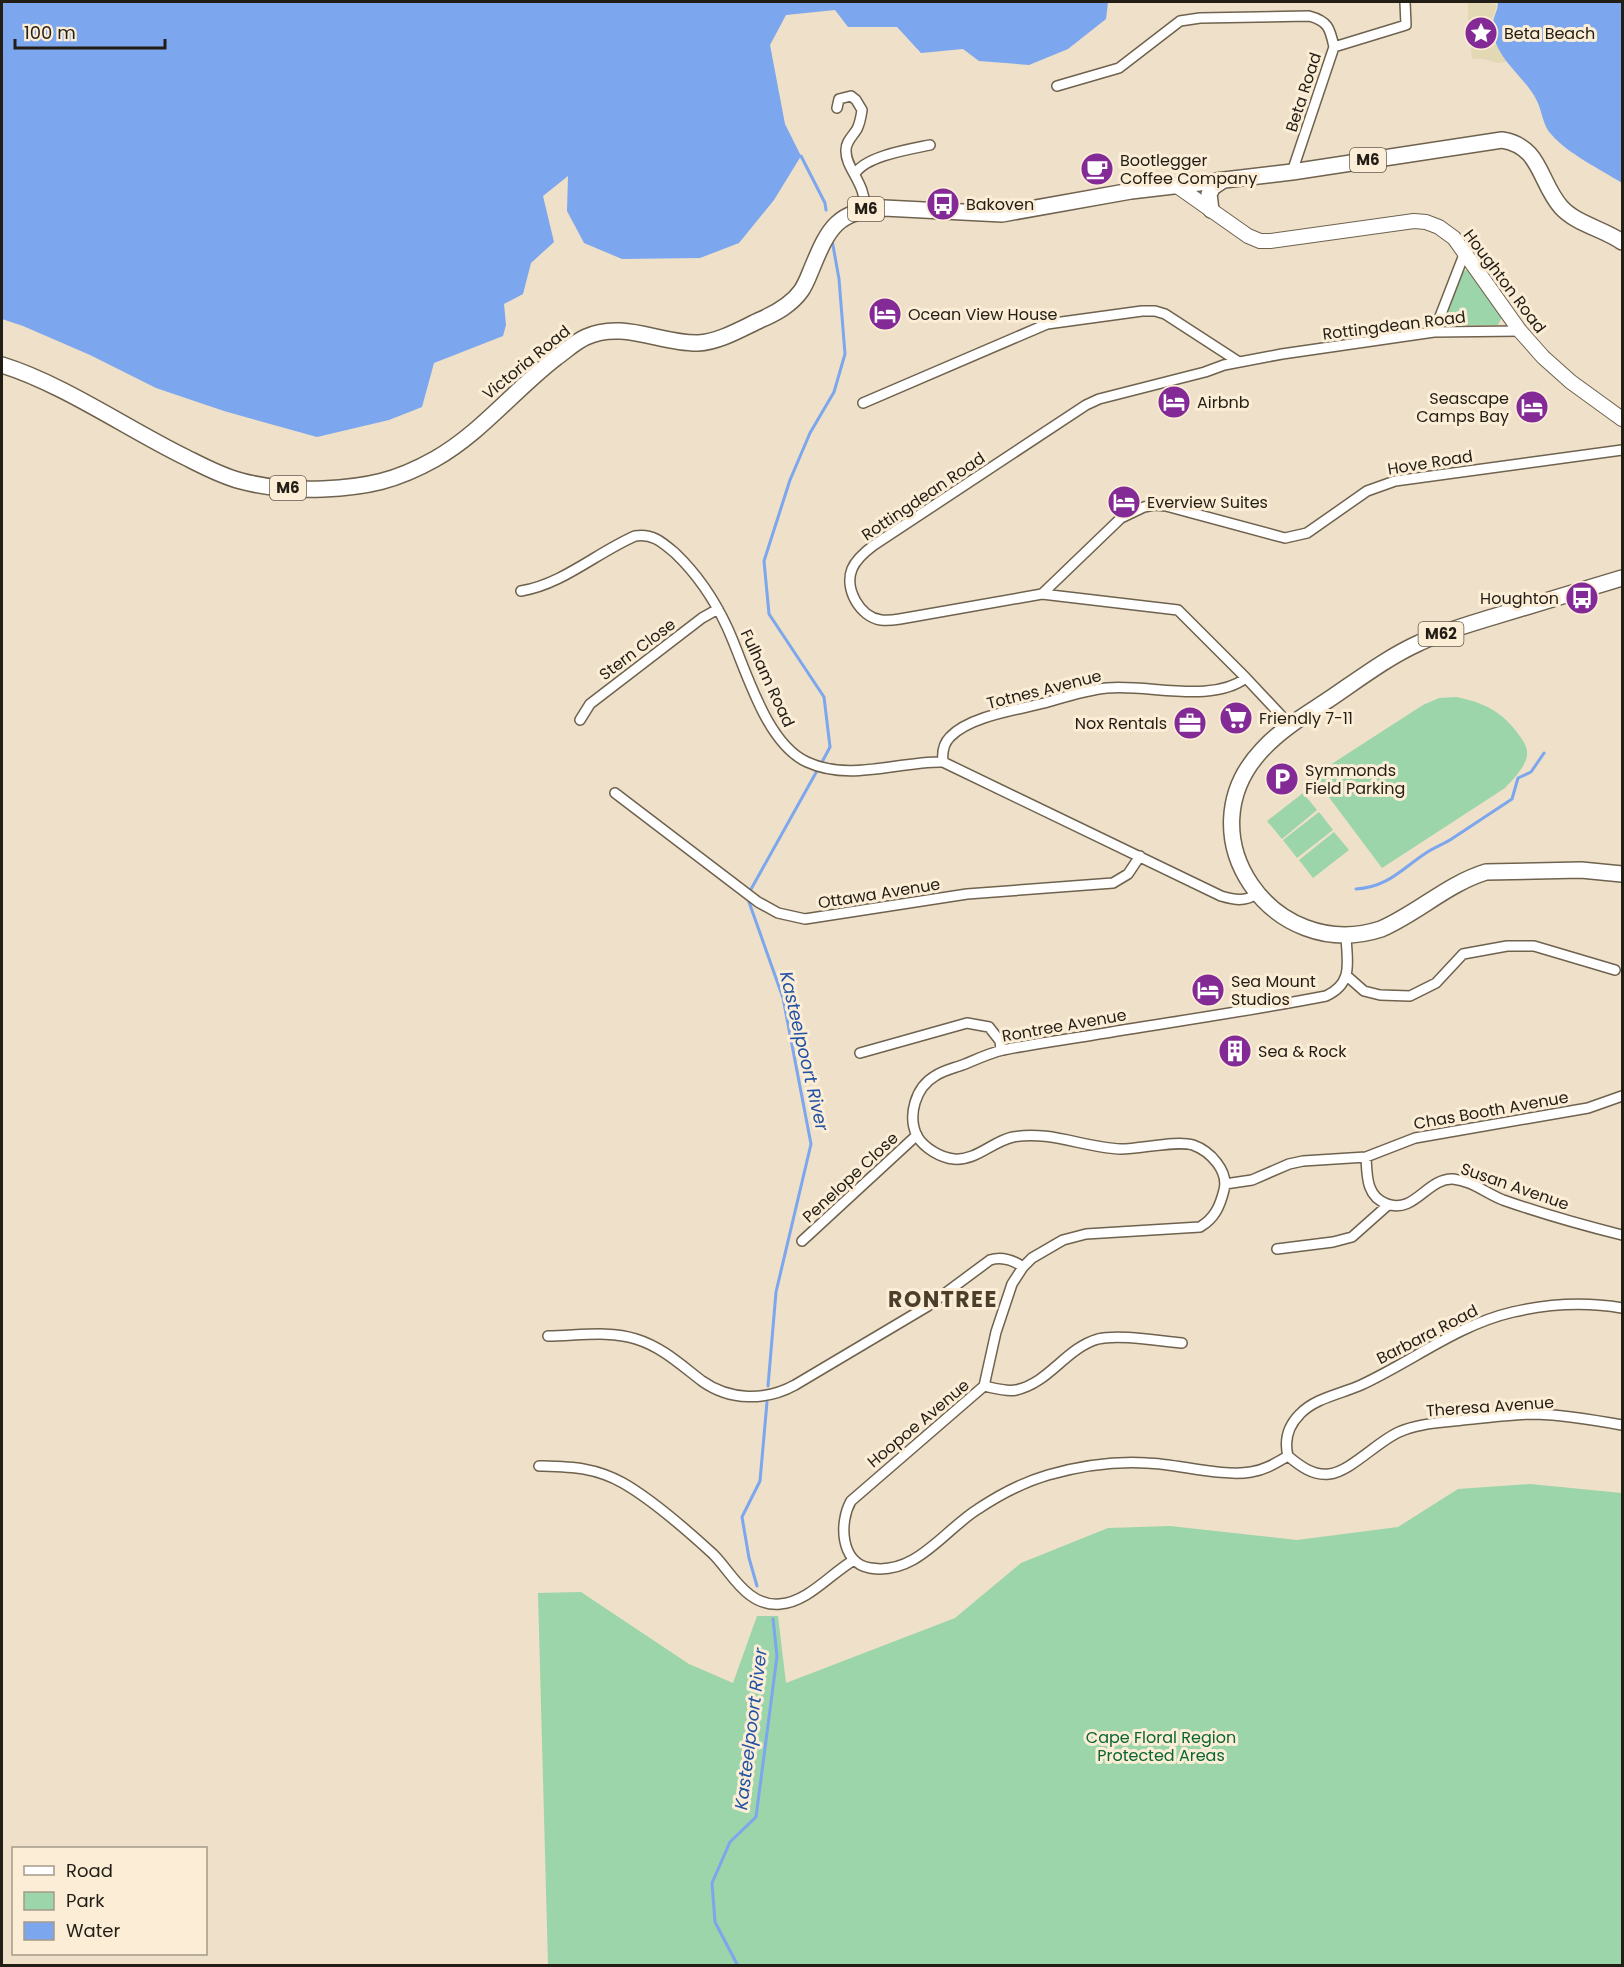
<svg xmlns="http://www.w3.org/2000/svg" width="1624" height="1967" viewBox="0 0 1624 1967" font-family="Poppins,sans-serif">
<style>
.green{fill:#9bd5a9}
.sand{fill:#e2d8b3}
.water{fill:#7ca6ed}
.lines{fill:none;stroke-linecap:round;stroke-linejoin:round}
.stream{stroke:#7ca6ed;stroke-width:3}
.street-casing{stroke:#6f624e;stroke-width:12}
.secondary-casing{stroke:#6f624e;stroke-width:16}
.primary-casing{stroke:#6f624e;stroke-width:18}
.street{stroke:#fff;stroke-width:9}
.secondary{stroke:#fff;stroke-width:14}
.primary{stroke:#fff;stroke-width:15}
.labels{text-anchor:middle;stroke-width:6;stroke-linejoin:round;paint-order:stroke}
.shield{fill:#fbedd6;stroke:#635b4f;stroke-width:1.5}
.shield-label{font-size:15px;font-weight:bold;fill:#221d15}
.poi-label{font-size:16px;fill:#221d15;stroke:#fbedd6;text-anchor:start}
.street-label{font-size:16px;fill:#221d15;stroke:#fbedd6}
.park-label{font-size:16px;fill:#096633;stroke:#fbedd6}
.water-label{font-size:18px;font-style:italic;fill:#2252a5;stroke:#fbedd6}
.district-label{font-size:22px;font-weight:bold;letter-spacing:1.5px;fill:#4b3f2c;stroke:#fbedd6}
</style>
<rect width="100%" height="100%" fill="#eee0c9"/>
<!-- green -->
<path class="green" d="M1466 270H1469L1502 317 1498 325 1447 326 1444 324 1461 273Z
M1456 697C1483 702 1503 712 1519 735 1522 739 1527 746 1527 752 1528 765 1513 779 1505 788L1382 868 1313 776 1423 705 1439 698Z
M1303 793 1317 810 1282 839 1267 821Z
M1319 812 1333 830 1297 858 1283 840Z
M1334 832 1349 850 1313 878 1299 860Z
M1530 1484 1622 1493V1965H548L538 1593 581 1592 689 1664 733 1683 757 1616H778L786 1683 955 1618 1021 1563 1108 1528 1170 1526 1297 1540 1398 1527 1458 1489Z"/>
<!-- sand -->
<path class="sand" d="M1468 2H1486L1497 5C1496 10 1493 14 1492 19 1489 34 1497 51 1507 61 1495 67 1487 56 1475 59L1472 58 1468 21Z"/>
<!-- water -->
<path class="water" d="M2 2H1108L1106 19 1068 49 1029 65 979 61 963 49 921 53 897 27H848L835 10 786 15 770 45 785 124 801 156 774 200 739 243 700 258 622 259 584 243 567 211 568 176 543 196 554 242 531 263 523 294 504 304 506 325 503 336 434 363 422 407 389 420 317 437 224 411 156 388 90 355 23 326 2 319Z
M1498 2H1622V183C1600 169 1568 154 1551 134 1543 126 1542 111 1537 101 1525 76 1497 61 1493 32 1491 17 1498 13 1498 2Z"/>
<g class="lines">
<!-- stream -->
<path class="stream" d="M801 156 825 203 826 210
M821 764 830 747 824 697 769 614 764 561 790 480 810 433 834 392 845 354 839 279 832 240
M1356 889C1389 887 1402 868 1429 851 1437 846 1446 843 1453 838 1473 825 1492 812 1512 799L1518 778 1531 772 1544 753
M750 891 818 769
M749 902 783 998 811 1144 776 1292 768 1386
M757 1586 749 1558 742 1517 760 1481 767 1402
M738 1966 715 1922 712 1883 730 1842 756 1817 777 1656 773 1619"/>
<defs>
<path id="street" d="M1334 47 1406 25 1405 2
M1057 86 1119 68 1180 21 1200 18 1309 16C1328 21 1330 28 1334 47L1292 172
M837 108 839 99 851 96 856 100 862 110C861 117 860 123 857 129 853 136 846 141 846 150 845 168 866 183 865 209
M855 174C865 156 911 149 930 145
M1434 332 1465 252
M863 403 1047 324 1142 311H1155L1165 314 1239 362
M521 591C563 584 596 553 635 536 652 533 662 542 675 553 697 574 714 599 727 627 746 668 765 743 807 762 850 782 899 761 943 762L1221 896C1235 900 1244 902 1257 894
M1042 594 1121 518 1144 507 1154 505 1166 506 1285 538 1307 533 1367 491 1395 481 1622 450
M580 720 590 704 702 618 718 609
M1291 726 1246 678 1178 610 1042 594 900 619C894 620 888 621 881 620 860 617 844 589 852 569 856 559 866 551 874 545L1086 405 1099 399 1205 372 1224 365 1282 354 1434 332 1520 331
M943 762C942 753 943 744 950 737 970 716 1017 710 1044 703 1065 697 1086 690 1107 688 1149 684 1211 704 1246 678
M615 793 758 902 778 913 805 919 967 894 1113 883 1128 874 1140 856
M1347 976 1364 991 1380 995 1410 996 1436 983 1463 954 1507 946H1534L1615 970
M860 1053 967 1023 989 1027 1000 1041 1001 1050
M1366 1157C1367 1175 1366 1197 1387 1204 1415 1214 1427 1178 1453 1179 1473 1181 1485 1193 1503 1200 1543 1214 1582 1225 1622 1235
M1225 1184 1252 1180 1289 1164 1303 1161 1366 1157 1415 1138 1588 1108 1622 1096
M802 1241 917 1135
M1277 1249 1333 1242 1352 1237 1388 1205
M548 1336C576 1336 609 1330 636 1339 662 1347 681 1365 702 1381 730 1401 766 1401 795 1385L928 1306 990 1260C1002 1256 1013 1260 1023 1267
M984 1386C994 1388 1006 1392 1016 1390 1049 1383 1066 1348 1098 1339 1119 1334 1159 1341 1182 1343
M1288 1456C1276 1463 1265 1470 1251 1472 1223 1477 1177 1464 1147 1463 1113 1461 1080 1466 1048 1475 1024 1482 999 1495 978 1509 944 1530 916 1576 870 1568 840 1563 839 1522 851 1501L984 1386 996 1332 1012 1284 1023 1267 1032 1258 1063 1240 1086 1234 1200 1227C1215 1218 1220 1206 1224 1190 1229 1171 1210 1151 1193 1145 1176 1140 1141 1149 1121 1149 1085 1148 1050 1130 1013 1137 993 1141 976 1161 954 1159 941 1158 924 1148 917 1136 907 1115 916 1087 935 1076 944 1070 955 1068 965 1064 977 1059 990 1053 1003 1050 1033 1044 1063 1040 1093 1035 1171 1022 1249 1011 1326 996 1354 983 1347 962 1346 936
M1288 1456C1284 1440 1288 1426 1300 1414 1315 1398 1341 1394 1361 1385 1413 1361 1457 1325 1513 1312 1548 1304 1587 1302 1622 1308
M1288 1456C1300 1466 1313 1476 1329 1474 1350 1472 1378 1441 1399 1432 1419 1423 1441 1423 1462 1420 1487 1418 1511 1414 1536 1414 1565 1415 1594 1420 1622 1425
M539 1466C572 1467 594 1467 623 1483 651 1499 689 1532 713 1554 726 1567 735 1584 750 1595 758 1601 769 1605 780 1604 808 1602 830 1574 854 1560"/>
<path id="secondary" d="M1177 186 1248 236 1260 241H1270L1414 221 1426 222 1439 227 1454 238 1520 331 1543 357 1571 382 1622 419"/>
<path id="primary" d="M1211 210 1209 194 1213 187 1222 181
M2 365C63 384 126 428 185 457 203 466 221 476 241 481 267 488 296 490 323 489 367 487 396 481 435 459 481 433 515 389 557 357 567 350 575 342 586 337 623 320 661 344 698 343 719 342 741 329 760 320 776 313 791 305 801 291 806 284 809 275 812 268 829 227 837 211 884 208L1002 214 1131 191 1292 172 1502 140C1541 146 1539 182 1561 207 1576 224 1604 229 1622 242
M1622 578C1580 591 1538 603 1496 616 1470 624 1444 631 1419 643 1388 657 1359 679 1331 698 1307 714 1281 729 1262 750 1182 835 1273 964 1381 929 1418 913 1447 884 1486 872L1581 870 1622 874"/>
</defs>
<!-- street casing -->
<use href="#street" class="street-casing"/>
<!-- secondary casing -->
<use href="#secondary" class="secondary-casing"/>
<!-- primary casing -->
<use href="#primary" class="primary-casing"/>
<!-- street -->
<use href="#street" class="street"/>
<!-- secondary -->
<use href="#secondary" class="secondary"/>
<!-- primary -->
<use href="#primary" class="primary"/>
</g>
<!-- icons -->
<defs>
<symbol id="sight-disc" viewBox="-11 -11 22 22"><circle r="9.5" fill="#832a97" stroke="#fbedd6"/><path d="M0-6L1.8-2.2L6-1.7L2.9 1.2L3.7 5.4L0 3.3L-3.7 5.4L-2.9 1.2L-6-1.7L-1.8-2.2Z" fill="#fff"/></symbol>
<symbol id="cafe-disc" viewBox="-11 -11 22 22"><circle r="9.5" fill="#832a97" stroke="#fbedd6"/><path d="M-5.5-4.5H6V0H3Q3 3.5 0 3.5H-2.5Q-5.5 3.5-5.5 0ZM3-3.2v2h1.7v-2ZM-6 4.5H4V6H-6Z" fill="#fff"/></symbol>
<symbol id="bus-disc" viewBox="-11 -11 22 22"><circle r="9.5" fill="#832a97" stroke="#fbedd6"/><path d="M-5-6H5V4H4V6H2V4H-2V6H-4V4H-5ZM-3.5-4V0h7V-4ZM-3.5 1.2v1.5H-2V1.2ZM2 1.2v1.5H3.5V1.2Z" fill="#fff"/></symbol>
<symbol id="hotel-disc" viewBox="-11 -11 22 22"><circle r="9.5" fill="#832a97" stroke="#fbedd6"/><path d="M-6-4.5h1.5V1H6V5H4.5V3h-9V5H-6ZM-4 0a1.8 1.8 0 1 1 3.6 0ZM.5 0V-2.5h3Q6-2.5 6 0Z" fill="#fff"/></symbol>
<symbol id="supermarket-disc" viewBox="-11 -11 22 22"><circle r="9.5" fill="#832a97" stroke="#fbedd6"/><path d="M-6-5.5h2.5l.6 2H6L4.5 2H-2.5L-4.4-4H-6ZM-1.5 3.2a1.3 1.3 0 1 0 .1 0ZM3 3.2a1.3 1.3 0 1 0 .1 0Z" fill="#fff"/></symbol>
<symbol id="office-disc" viewBox="-11 -11 22 22"><circle r="9.5" fill="#832a97" stroke="#fbedd6"/><path d="M-6-3h4V-5.5h4V-3h4V5H-6ZM-1-4.5V-3h2v-1.5ZM-6 0V1H6V0Z" fill="#fff"/></symbol>
<symbol id="parking-disc" viewBox="-11 -11 22 22"><circle r="9.5" fill="#832a97" stroke="#fbedd6"/><path d="M-3.5-5.5H1a3.5 3.5 0 0 1 0 7H-1V5.5H-3.5ZM-1-3.4V-.6H.8a1.4 1.4 0 0 0 0-2.8Z" fill="#fff"/></symbol>
<symbol id="building-disc" viewBox="-11 -11 22 22"><circle r="9.5" fill="#832a97" stroke="#fbedd6"/><path d="M-4-6H4V6H1V3H-1V6H-4ZM-2.5-4.3h1.7v1.8h-1.7ZM.8-4.3h1.7v1.8H.8ZM-2.5-1h1.7V.8h-1.7ZM.8-1h1.7V.8H.8Z" fill="#fff"/></symbol>
</defs>
<g fill-rule="evenodd">
<use href="#sight-disc" x="1462" y="14" width="38" height="38"/>
<use href="#cafe-disc" x="1078" y="150" width="38" height="38"/>
<use href="#bus-disc" x="924" y="185" width="38" height="38"/>
<use href="#hotel-disc" x="866" y="295" width="38" height="38"/>
<use href="#hotel-disc" x="1155" y="383" width="38" height="38"/>
<use href="#hotel-disc" x="1513" y="388" width="38" height="38"/>
<use href="#hotel-disc" x="1105" y="483" width="38" height="38"/>
<use href="#bus-disc" x="1563" y="579" width="38" height="38"/>
<use href="#supermarket-disc" x="1217" y="699" width="38" height="38"/>
<use href="#office-disc" x="1171" y="704" width="38" height="38"/>
<use href="#parking-disc" x="1263" y="760" width="38" height="38"/>
<use href="#hotel-disc" x="1189" y="971" width="38" height="38"/>
<use href="#building-disc" x="1216" y="1032" width="38" height="38"/>
</g>
<g class="labels">
<!-- shield labels -->
<g class="shield">
<rect x="1350" y="148" width="36" height="24" rx="4.5"/>
<rect x="848" y="197" width="36" height="24" rx="4.5"/>
<rect x="270" y="476" width="36" height="24" rx="4.5"/>
<rect x="1418.5" y="622" width="45" height="24" rx="4.5"/>
</g>
<g class="shield-label">
<text x="1368" y="165">M6</text>
<text x="866" y="214">M6</text>
<text x="288" y="493">M6</text>
<text x="1441" y="639">M62</text>
</g>
<!-- poi labels -->
<g class="poi-label">
<text x="1504" y="39">Beta Beach</text>
<text x="1120" y="166">Bootlegger<tspan x="1120" dy="18">Coffee Company</tspan></text>
<text x="966" y="210">Bakoven</text>
<text x="908" y="320">Ocean View House</text>
<text x="1509" y="404" text-anchor="end">Seascape<tspan x="1509" dy="18">Camps Bay</tspan></text>
<text x="1197" y="408">Airbnb</text>
<text x="1147" y="508">Everview Suites</text>
<text x="1559" y="604" text-anchor="end">Houghton</text>
<text x="1259" y="724">Friendly 7-11</text>
<text x="1167" y="729" text-anchor="end">Nox Rentals</text>
<text x="1305" y="776">Symmonds<tspan x="1305" dy="18">Field Parking</tspan></text>
<text x="1231" y="987">Sea Mount<tspan x="1231" dy="18">Studios</tspan></text>
<text x="1258" y="1057">Sea &amp; Rock</text>
</g>
<!-- street labels -->
<g class="street-label">
<text transform="translate(1303 92) rotate(-72)" y="6">Beta Road</text>
<text transform="translate(1505 281) rotate(53)" y="6">Houghton Road</text>
<text transform="translate(1394 325) rotate(-7)" y="6">Rottingdean Road</text>
<text transform="translate(526 362) rotate(-39)" y="6">Victoria Road</text>
<text transform="translate(1430 462) rotate(-9)" y="6">Hove Road</text>
<text transform="translate(923 496) rotate(-34)" y="6">Rottingdean Road</text>
<text transform="translate(637 649) rotate(-37)" y="6">Stern Close</text>
<text transform="translate(768 678) rotate(65)" y="6">Fulham Road</text>
<text transform="translate(1044 689) rotate(-14)" y="6">Totnes Avenue</text>
<text transform="translate(879 893) rotate(-9)" y="6">Ottawa Avenue</text>
<text transform="translate(1064 1025) rotate(-10)" y="6">Rontree Avenue</text>
<text transform="translate(1491 1110) rotate(-10)" y="6">Chas Booth Avenue</text>
<text transform="translate(850 1177) rotate(-43)" y="6">Penelope Close</text>
<text transform="translate(1515 1186) rotate(19)" y="6">Susan Avenue</text>
<text transform="translate(1427 1334) rotate(-27)" y="6">Barbara Road</text>
<text transform="translate(1490 1406) rotate(-4)" y="6">Theresa Avenue</text>
<text transform="translate(918 1423) rotate(-40)" y="6">Hoopoe Avenue</text>
</g>
<!-- park labels -->
<g class="park-label">
<text x="1161" y="1743">Cape Floral Region<tspan x="1161" dy="18">Protected Areas</tspan></text>
</g>
<!-- water labels -->
<g class="water-label">
<text transform="translate(804 1051) rotate(77)" y="6">Kasteelpoort River</text>
<text transform="translate(751 1729) rotate(-83)" y="6">Kasteelpoort River</text>
</g>
<!-- district labels -->
<g class="district-label">
<text x="943" y="1307">RONTREE</text>
</g>
</g>
<!-- border -->
<rect width="1624" height="1967" fill="none" stroke="#221d15" stroke-width="6"/>
<!-- legend -->
<rect x="12" y="1847" width="195" height="108" fill="#fbedd6" stroke="#a49a89" stroke-width="1.5"/>
<rect x="24" y="1866" width="30" height="9" fill="#ffffff" stroke="#a49a89" stroke-width="1.5"/>
<text x="66" y="1877" font-size="18" fill="#221d15">Road</text>
<rect x="24" y="1892" width="30" height="18" fill="#9bd5a9" stroke="#a49a89" stroke-width="1.5"/>
<text x="66" y="1907" font-size="18" fill="#221d15">Park</text>
<rect x="24" y="1922" width="30" height="18" fill="#7ca6ed" stroke="#a49a89" stroke-width="1.5"/>
<text x="66" y="1937" font-size="18" fill="#221d15">Water</text>
<!-- scale -->
<path d="M15 39v9h150v-9" fill="none" stroke="#221d15" stroke-width="3"/>
<text x="24" y="39" font-size="18" fill="#221d15" stroke="#fbedd6" stroke-width="4.5" paint-order="stroke">100 m</text>
</svg>
